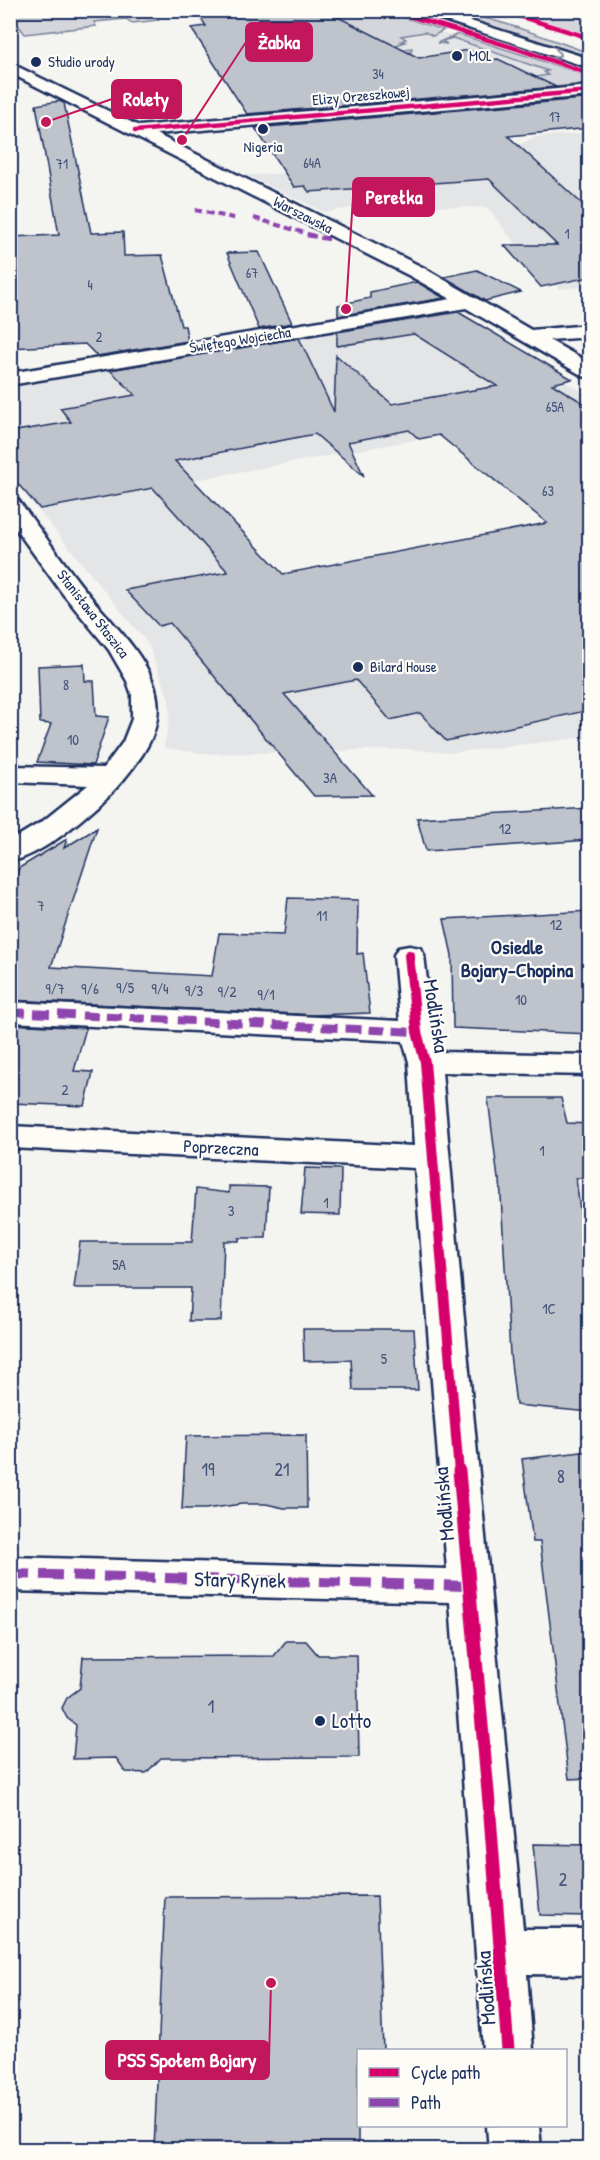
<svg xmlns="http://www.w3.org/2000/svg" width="600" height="2160" viewBox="0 0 600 2160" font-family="'Patrick Hand',sans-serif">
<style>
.built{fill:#e4e5e6}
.green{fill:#d4d6db;stroke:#78829c;stroke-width:1.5}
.building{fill:#bfc3cc;stroke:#1b2f5e;stroke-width:1.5;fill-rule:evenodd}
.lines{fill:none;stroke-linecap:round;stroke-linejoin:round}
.minor-casing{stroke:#1b2f5e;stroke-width:5}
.major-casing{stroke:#1b2f5e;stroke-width:5}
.minor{fill:#fdfcf7;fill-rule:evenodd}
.major{fill:#fdfcf7;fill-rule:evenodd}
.quiet-far3{stroke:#8e44ad;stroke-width:4;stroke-dasharray:7 4;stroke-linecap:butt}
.quiet-far2{stroke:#8e44ad;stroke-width:4.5;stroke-dasharray:9 4.5;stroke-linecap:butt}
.quiet-far1{stroke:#8e44ad;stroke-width:8;stroke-dasharray:16 8;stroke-linecap:butt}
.quiet{stroke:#8e44ad;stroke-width:10;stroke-dasharray:21 10;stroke-linecap:butt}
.cycleway-far2-casing{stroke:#fdfcf7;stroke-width:6}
.cycleway-far1-casing{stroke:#fdfcf7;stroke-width:14}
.cycleway-casing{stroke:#fdfcf7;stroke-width:16}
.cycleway-far2{stroke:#d6006c;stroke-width:4.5}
.cycleway-far1{stroke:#d6006c;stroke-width:10}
.cycleway{stroke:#d6006c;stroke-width:13}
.oneway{stroke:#8c96aa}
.poi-dot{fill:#1b2f5e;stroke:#fdfcf7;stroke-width:2}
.labels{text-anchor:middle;stroke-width:4.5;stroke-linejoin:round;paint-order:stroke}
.far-number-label{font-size:14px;fill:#44547a}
.far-poi-label{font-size:15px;fill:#1b2f5e;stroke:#fdfcf7;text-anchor:start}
.far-street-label{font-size:15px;fill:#1b2f5e;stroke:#fdfcf7}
.number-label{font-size:15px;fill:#44547a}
.street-label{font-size:18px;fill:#1b2f5e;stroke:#fdfcf7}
.near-number-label{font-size:18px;fill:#44547a}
.neighbourhood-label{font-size:20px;font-weight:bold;fill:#1b2f5e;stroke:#fdfcf7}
.near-street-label{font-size:21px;fill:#1b2f5e;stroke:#fdfcf7}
.near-poi-label{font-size:21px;fill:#1b2f5e;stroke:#fdfcf7;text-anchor:start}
.leader{fill:none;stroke:#c2185b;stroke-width:2}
.callout-dot{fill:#c2185b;stroke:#fdfcf7;stroke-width:2}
.callout{fill:#c2185b;stroke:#c2185b;stroke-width:2}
.callout-label{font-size:20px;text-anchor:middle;font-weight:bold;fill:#fff}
</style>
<rect width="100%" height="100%" fill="#f4f4f1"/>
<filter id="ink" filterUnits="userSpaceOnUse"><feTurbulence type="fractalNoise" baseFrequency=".0167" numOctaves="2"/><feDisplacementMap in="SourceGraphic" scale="12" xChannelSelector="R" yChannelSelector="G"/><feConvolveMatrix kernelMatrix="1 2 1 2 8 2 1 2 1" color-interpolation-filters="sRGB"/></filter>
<g filter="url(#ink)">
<!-- built -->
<path class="built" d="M430 29 588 80 370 108 279 50Z
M589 133V287L560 289 511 238 488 208 381 204 324 212 246 175 382 169 509 149 536 137Z
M451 314 589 396V408L195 480 284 575 589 543V737L449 753 407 749 209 754 164 748 170 714 169 699 148 644 11 477V384Z"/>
<!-- green -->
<path class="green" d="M11 10 145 11 159 20 132 23 126 19 94 22 96 26 25 34 11 16Z
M324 11H383L444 30 433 36 425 32 401 36 406 39 401 41 405 42 396 45 403 49 412 48 411 52 397 53Z
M436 11C479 10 546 38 589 53V60Z
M502 11H589V38Z
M458 34 589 76V83L508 93 485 85 530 74 536 77 548 75 544 72 548 71 453 38 442 41 447 44 437 43Z"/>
<!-- building -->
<path class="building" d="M195 10H324L419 58 469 50 490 60 498 59 556 87 247 114 191 28 206 26Z
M582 99 590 102V128L508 136 590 211V277L541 287 504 245H557L489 179 309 192 305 186 294 187 255 128Z
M59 101 64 103 91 233 123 232 124 256 162 255 181 326H185L188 341 97 356 85 344 10 348V237L59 235 36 105Z
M259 252 292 323 259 329 227 253Z
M477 270 521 292 485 301 444 277Z
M417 282 444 298 338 316V305L370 298V292Z
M458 312 572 379 552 384 590 407V710L446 741 420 713 390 720 356 680 284 694 372 795 314 796 170 623 159 626 125 590 228 572 153 488 40 509 10 475V432L71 422 60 408 135 395 110 370 299 338 334 412 336 355 392 404 497 386 414 334 337 346V332ZM409 430 419 439 439 435 547 523 283 574 175 461 315 434 364 476 348 442Z
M84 664 85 681H94L96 716 109 717 93 765 37 762 51 724 40 723 38 666Z
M590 808V840L459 849 426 851 417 818Z
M97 828 51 967 212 976 219 933 284 935 288 898 358 900 357 954 363 953 370 1013 313 1015 10 1000V892L19 868 67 839 64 848Z
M590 911V1034L453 1028 452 955 444 919Z
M10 1024 86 1028 74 1071 93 1072 85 1106 10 1103Z
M488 1098H561L567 1123 590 1124V1178H576L587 1267H590V1412L516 1405 510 1354 500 1179H498Z
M305 1168 341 1169 340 1215 301 1214Z
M229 1186 269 1187 266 1238H239V1241H224L221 1321H189L191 1288H74L80 1242H192L196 1189 229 1193Z
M303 1329H414L418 1390H353L351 1360 304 1361Z
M306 1435 307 1508H284L266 1504H242L205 1509H182L186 1436Z
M590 1451V1778L569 1779 540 1542H533L522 1459Z
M286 1641H306L318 1655H357L359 1757 161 1758 146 1773 126 1772 116 1758 73 1759 76 1725 67 1718 62 1708 67 1698 80 1688 83 1657 274 1656Z
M533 1844 590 1845V1916L540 1915Z
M377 1896 383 2050H358V2150H154L165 1897Z"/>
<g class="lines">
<defs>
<path id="minor" d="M10 63 139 126 590 86V96L156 134 424 268 531 330 590 325V337L549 340 590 363V378L583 376 466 308 10 385V373L451 299 410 276 10 73Z
M10 498 18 500C42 532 64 564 89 595 128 643 186 689 142 755 131 771 119 786 105 799 78 823 45 853 10 862V841L43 821 88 785 10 782V766L104 768 123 742 132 719V695L127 681 109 650 63 594 10 521Z
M409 946 420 948 424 955 433 1032 439 1052 590 1055V1075L442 1072 463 1309 523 1929H590V1975L527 1974 533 2050H483L450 1602 10 1591V1557L447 1569 415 1168 10 1148V1126L414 1146 409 1062 403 1041 10 1022V1002L400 1021 394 955 398 948Z
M487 2126H539L541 2150H489Z"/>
<path id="major" d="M413 10H436L590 59V68Z"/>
</defs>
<!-- minor casing -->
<use href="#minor" class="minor-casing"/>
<!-- major casing -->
<use href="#major" class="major-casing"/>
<!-- minor -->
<use href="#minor" class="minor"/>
<!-- major -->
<use href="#major" class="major"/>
<!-- quiet-far3 -->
<path class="quiet-far3" d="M195 210 238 219
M254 218 315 236"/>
<!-- quiet-far2 -->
<path class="quiet-far2" d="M307 235 329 239"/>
<!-- quiet-far1 -->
<path class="quiet-far1" d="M10 1012 417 1032"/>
<!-- quiet -->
<path class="quiet" d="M10 1574 469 1586"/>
<defs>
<path id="cycleway-far2" d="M389 10 518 49 590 74
M499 10 590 38
M135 131 590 91"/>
<path id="cycleway-far1" d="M409 955 417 1032 425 1062 459 1473"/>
<path id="cycleway" d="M459 1471 489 1803 508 2050"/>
</defs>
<!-- cycleway-far2 casing -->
<use href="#cycleway-far2" class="cycleway-far2-casing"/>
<!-- cycleway-far1 casing -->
<use href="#cycleway-far1" class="cycleway-far1-casing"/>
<!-- cycleway casing -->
<use href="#cycleway" class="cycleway-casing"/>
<!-- cycleway-far2 -->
<use href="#cycleway-far2" class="cycleway-far2"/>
<!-- cycleway-far1 -->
<use href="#cycleway-far1" class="cycleway-far1"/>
<!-- cycleway -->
<use href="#cycleway" class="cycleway"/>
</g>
<!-- one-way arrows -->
<defs><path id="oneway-chevron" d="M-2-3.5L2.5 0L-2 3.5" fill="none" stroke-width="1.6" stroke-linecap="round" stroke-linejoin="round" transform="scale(1.5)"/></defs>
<use class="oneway" href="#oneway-chevron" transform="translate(557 54) rotate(18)"/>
</g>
<!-- markers -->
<g class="poi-dot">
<circle cx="457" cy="56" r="6"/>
<circle cx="36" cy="62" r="6"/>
<circle cx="263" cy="129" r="6"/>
<circle cx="358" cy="667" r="6"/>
<circle cx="320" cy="1721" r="6"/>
</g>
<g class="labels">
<!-- far-number labels -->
<g class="far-number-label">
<text x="378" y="79">34</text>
<text x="555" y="122">17</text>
<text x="312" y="168">64A</text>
<text x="62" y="169">71</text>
<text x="567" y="239">1</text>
<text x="252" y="278">67</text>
<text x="90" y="290">4</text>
<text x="99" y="342">2</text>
<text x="555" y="412">65A</text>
<text x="548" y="496">63</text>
<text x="66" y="690">8</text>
</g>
<!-- far-poi labels -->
<g class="far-poi-label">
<text x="469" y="61">MOL</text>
<text x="48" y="67">Studio urody</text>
<text x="263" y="152" text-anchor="middle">Nigeria</text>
<text x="370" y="672">Bilard House</text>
</g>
<!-- far-street labels -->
<g class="far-street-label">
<text transform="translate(361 96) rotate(-5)" y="5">Elizy Orzeszkowej</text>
<text transform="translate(303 215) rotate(27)" y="5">Warszawska</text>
<text transform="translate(240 340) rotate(-9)" y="5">Świętego Wojciecha</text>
<text transform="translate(93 614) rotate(52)" y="5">Stanisława Staszica</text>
</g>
<!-- number labels -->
<g class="number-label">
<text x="73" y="745">10</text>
<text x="330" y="783">3A</text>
<text x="505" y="834">12</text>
<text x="41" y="911">7</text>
<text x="322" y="921">11</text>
<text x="556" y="930">12</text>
<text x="125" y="993">9/5</text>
<text x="55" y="994">9/7</text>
<text x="90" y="994">9/6</text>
<text x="160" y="994">9/4</text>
<text x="194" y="996">9/3</text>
<text x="227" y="997">9/2</text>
<text x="266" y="1000">9/1</text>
<text x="521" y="1005">10</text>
<text x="65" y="1095">2</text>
<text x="542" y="1156">1</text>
<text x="326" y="1208">1</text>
<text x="231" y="1216">3</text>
<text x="119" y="1270">5A</text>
<text x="549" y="1314">1C</text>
<text x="384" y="1364">5</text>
</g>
<!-- street labels -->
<g class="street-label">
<text transform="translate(221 1148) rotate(3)" y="6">Poprzeczna</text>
</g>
<!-- near-number labels -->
<g class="near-number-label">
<text x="208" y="1476">19</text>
<text x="282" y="1476">21</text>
<text x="561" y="1483">8</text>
<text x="211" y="1713">1</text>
<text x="563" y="1886">2</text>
</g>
<!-- neighbourhood labels -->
<g class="neighbourhood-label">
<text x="517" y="954">Osiedle<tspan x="517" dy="23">Bojary-Chopina</tspan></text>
</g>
<!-- near-street labels -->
<g class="near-street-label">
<text transform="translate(436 1016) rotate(81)" y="7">Modlińska</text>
<text transform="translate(444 1504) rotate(-95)" y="7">Modlińska</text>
<text transform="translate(240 1580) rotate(1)" y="7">Stary Rynek</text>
<text transform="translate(486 1988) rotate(-94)" y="7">Modlińska</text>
</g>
<!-- near-poi labels -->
<g class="near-poi-label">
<text x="332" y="1728">Lotto</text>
</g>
</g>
<!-- callouts -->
<path class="leader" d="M182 140L246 42M46 122L112 99M346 309L353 197M271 1983L269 2060"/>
<g class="callout-dot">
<circle cx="182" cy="140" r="6"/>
<circle cx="46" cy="122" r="6"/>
<circle cx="346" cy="309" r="6"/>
<circle cx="271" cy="1983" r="6"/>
</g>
<g class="callout">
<rect x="246" y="23" width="66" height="38" rx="6"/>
<rect x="112" y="80" width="69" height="38" rx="6"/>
<rect x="353" y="178" width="81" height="38" rx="6"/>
<rect x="106" y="2041" width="163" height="38" rx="6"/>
</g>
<g class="callout-label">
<text x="279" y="49">Żabka</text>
<text x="146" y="106">Rolety</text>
<text x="394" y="204">Perełka</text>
<text x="187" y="2067">PSS Społem Bojary</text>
</g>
<!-- margin -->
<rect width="600" height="2160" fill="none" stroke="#fdfcf7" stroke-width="36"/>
<rect x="18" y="18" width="564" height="2124" fill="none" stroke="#1b2f5e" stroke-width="2" filter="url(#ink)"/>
<!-- legend -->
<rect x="357" y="2049" width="210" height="78" fill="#fdfcf7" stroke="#a3aaba" stroke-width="1.5"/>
<rect x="369" y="2068" width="30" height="9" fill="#d6006c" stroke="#a3aaba" stroke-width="1.5"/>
<text x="411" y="2079" font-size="18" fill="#1b2f5e">Cycle path</text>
<rect x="369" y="2098" width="30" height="9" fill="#8e44ad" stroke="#a3aaba" stroke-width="1.5"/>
<text x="411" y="2109" font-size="18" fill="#1b2f5e">Path</text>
</svg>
